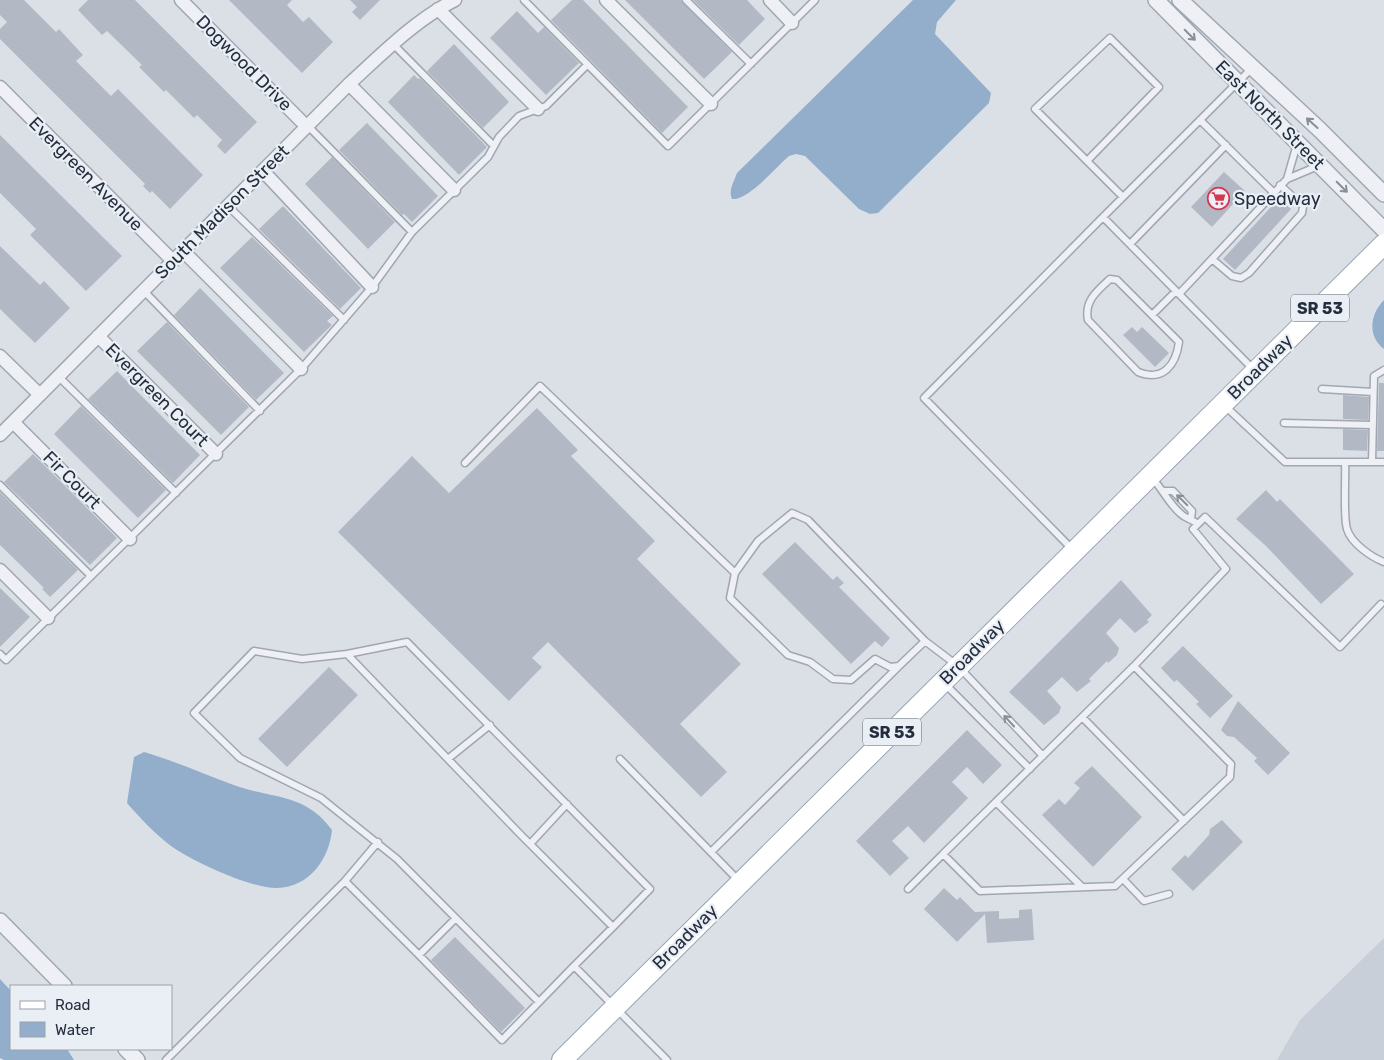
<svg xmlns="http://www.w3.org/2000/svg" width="1384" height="1060" viewBox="0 0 1384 1060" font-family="Rubik,sans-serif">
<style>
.built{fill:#c9cfd9}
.water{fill:#93aeca}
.building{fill:#b2b9c4}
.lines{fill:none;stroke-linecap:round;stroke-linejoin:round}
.service-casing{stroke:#a0a7b1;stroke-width:9}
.minor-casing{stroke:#a0a7b1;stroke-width:15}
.tertiary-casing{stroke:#a0a7b1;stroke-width:18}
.primary-casing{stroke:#9aa4b3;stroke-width:22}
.service{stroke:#eef0f5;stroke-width:6}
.minor{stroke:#eef0f5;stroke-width:12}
.tertiary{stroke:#eef0f5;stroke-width:15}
.primary{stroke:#fff;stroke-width:20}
.oneway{stroke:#898f9a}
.labels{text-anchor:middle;stroke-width:4.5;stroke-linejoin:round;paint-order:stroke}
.shield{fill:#eaeff5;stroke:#5f6875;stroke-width:1}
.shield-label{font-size:16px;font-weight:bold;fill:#242e3e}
.street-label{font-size:18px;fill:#242e3e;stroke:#eaeff5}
.poi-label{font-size:18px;fill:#242e3e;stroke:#eaeff5;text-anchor:start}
</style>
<rect width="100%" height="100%" fill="#dbe0e7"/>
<!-- built -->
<path class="built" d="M1384 938V1060H1277L1300 1020Z"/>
<!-- water -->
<path class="water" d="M913 0H956L937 22 935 34 991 93 989 103 878 213 870 214 859 209 805 156 796 154 789 156C777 166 748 201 732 199 728 190 734 182 737 173Z
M1384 300V349C1367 336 1370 314 1384 300Z
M144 752C174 761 202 773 231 784 270 799 305 792 332 830 329 859 310 887 277 888 252 889 192 861 171 846 155 834 140 818 127 803L134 757Z
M0 979 11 991V1049H67L74 1060H4L0 1058Z"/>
<!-- building -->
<path class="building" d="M0 0H24L56 32 59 29 83 55 76 61 111 96 118 89 203 175 170 209 152 191 150 193 143 186 145 184 0 39V29L7 22 0 15Z
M88 0H135L257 122 225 154 217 146 222 140 197 115 194 118 166 90 164 92 139 67 142 65 107 31 102 35 78 10Z
M229 0H292L287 5 303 22 309 17 333 42 302 73Z
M350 0H380L360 20 352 12 357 7Z
M572 0H583L688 107 662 133 551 20Z
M625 0H681L732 52 704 79Z
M693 0H747L765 19 739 45Z
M517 11 538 33 544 27 579 63 546 95 490 38Z
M454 44 509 102 483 128 427 71Z
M414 75 418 79 420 78 487 147 459 175 388 102Z
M367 123 438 196 412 222 404 214 402 215 339 150Z
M0 135 122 256 86 291 30 235 36 229 0 193Z
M332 157 395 222 368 249 305 184Z
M1224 172 1245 191 1212 227 1191 207Z
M1279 198 1291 209 1235 270 1223 259Z
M283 206 361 288 340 309 259 229Z
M252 237 333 316 327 321 332 325 304 352 220 268Z
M0 246 40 285 44 281 70 308 35 343 0 309Z
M200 288 284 373 256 400 174 315Z
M167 322 249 407 221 435 137 351Z
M1132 327 1137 332 1142 327 1169 353 1155 367 1123 335Z
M117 371 200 455 173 483 88 399Z
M1379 383H1384V451H1377Z
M1343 395 1369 397 1368 420 1343 419Z
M81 406 166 490 138 518 54 434Z
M537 408 578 450 571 456 655 541 637 559 741 664 680 724 727 772 701 797 548 642 532 658 542 667 509 701 338 532 412 456 449 493Z
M1343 429 1368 430 1367 451 1343 450Z
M33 454 117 538 90 565 4 482Z
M1266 490 1277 502 1280 499 1354 574 1321 604 1266 546 1236 519Z
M0 492 78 570 50 597 42 589 44 588 0 545Z
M795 542 833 580 837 576 844 583 839 587 890 638 882 647 875 641 851 664 762 574Z
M1121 580 1152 615 1147 620 1149 622 1135 633 1120 618 1106 633 1119 648 1117 655 1108 663 1107 661 1089 679 1091 681 1077 692 1062 677 1047 691 1061 707 1059 713 1044 725 1009 692Z
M0 588 30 617 0 647Z
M1183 646 1233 696 1210 718 1196 704 1199 702 1177 680 1174 682 1161 668Z
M329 667 358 695 287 767 258 739Z
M1238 701 1290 753 1268 775 1254 761 1257 758 1234 737 1227 736 1221 730Z
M967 730 1002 765 983 784 967 767 952 782 968 798 924 843 908 826 892 841 909 858 890 876 856 841Z
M1092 766 1142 817 1093 867 1042 815 1059 799 1065 805 1080 788 1074 783Z
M1222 820 1243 842 1193 891 1171 869 1185 855 1188 858 1209 835 1210 829Z
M944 888 957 900 960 897 975 912 999 911V919L1019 918V910L1032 909 1034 940 987 943 985 914 957 942 924 909Z
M455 937 525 1008 501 1032 431 960Z"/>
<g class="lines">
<defs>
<path id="service" d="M524 0 668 146 815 0
M686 0 751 64
M393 44 494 146
M1252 68 1103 217 1254 370
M1200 120 1274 193 1287 179 1318 166
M308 126 412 232
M1087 161 1159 87 1110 38 1035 109 1123 197
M1287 179 1297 144
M228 206 344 320
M1130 244 1226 145
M1212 259 1232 276 1241 278 1249 273 1302 213 1303 206 1280 185
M1110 279 1117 280 1179 342C1176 365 1163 382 1138 372L1088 320C1084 301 1097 291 1110 279Z
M144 291 260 411
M1179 294 1274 193
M1152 315 1176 291
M58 376 176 493
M1322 389 1373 392
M1225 406 1285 462H1384
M1284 423 1372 425
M1345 462C1346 477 1343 516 1347 529 1351 543 1371 557 1384 562
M1372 462 1374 376 1384 370
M465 463 540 386 735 573
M1151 477C1163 489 1168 503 1181 514 1186 519 1192 519 1198 524L1205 517 1340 647 1381 604
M0 485 91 576
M1164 491H1173L1192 511 1191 518
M1072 549 924 398 1103 217
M925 641 899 666 890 667 875 659 851 680 833 679 810 662 788 655 730 598 735 573 758 541 792 513 808 520 925 641 958 666 1043 756
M0 654 6 660 301 369 372 287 412 232 488 157 499 137 519 116 546 106 587 65
M347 654 407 642 650 889 613 927
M1134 666 1231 764 1230 777 1115 886 980 891 943 854Z
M1134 666 1226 569 1193 529 1198 524
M945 684 1030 769
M1083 718 1184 821
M449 758 490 725
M620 759 739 881
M996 802 1082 887
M530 844 567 804
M711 852 898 667
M1123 879 1144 901 1169 894
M345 881 419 955
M908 889 943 854
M455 919 419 955 502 1040 539 1002
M574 966 539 1002 397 859 321 798 240 758 194 713 254 651 302 659 347 654 520 834 613 927 574 966 667 1060
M166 1060 345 881 378 842"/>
<path id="minor" d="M181 0 307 127
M606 0 711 104
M770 0 792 23
M438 9 538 109
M349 84 454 190
M0 87 173 261
M263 171 372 287
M183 251 301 369
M98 336 216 454
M0 356 40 395
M13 422 130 539
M0 435 349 84C382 54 415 20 455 0
M0 570 48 618"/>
<path id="tertiary" d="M1156 0 1384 230
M1180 0 1320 130 1384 194
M0 921 64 986
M126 1049 137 1060"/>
<path id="primary" d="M562 1060 1384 244"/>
</defs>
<!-- service casing -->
<use href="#service" class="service-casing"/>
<!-- minor casing -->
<use href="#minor" class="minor-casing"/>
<!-- tertiary casing -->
<use href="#tertiary" class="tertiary-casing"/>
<!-- primary casing -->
<use href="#primary" class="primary-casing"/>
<!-- service -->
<use href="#service" class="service"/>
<!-- minor -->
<use href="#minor" class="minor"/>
<!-- tertiary -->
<use href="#tertiary" class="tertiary"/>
<!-- primary -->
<use href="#primary" class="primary"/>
</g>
<!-- one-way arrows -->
<defs><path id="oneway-shaft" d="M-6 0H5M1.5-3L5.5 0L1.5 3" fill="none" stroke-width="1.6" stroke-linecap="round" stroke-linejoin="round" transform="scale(1.25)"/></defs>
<g class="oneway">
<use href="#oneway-shaft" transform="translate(1190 35) rotate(45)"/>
<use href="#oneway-shaft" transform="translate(1312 123) rotate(-138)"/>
<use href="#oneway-shaft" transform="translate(1342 187) rotate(45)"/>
<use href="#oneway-shaft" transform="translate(1182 500) rotate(-135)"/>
<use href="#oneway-shaft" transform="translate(1009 721) rotate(-133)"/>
</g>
<!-- icons -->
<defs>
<symbol id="supermarket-ring" viewBox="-11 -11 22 22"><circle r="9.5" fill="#eaeff5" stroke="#d6364e" stroke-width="1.5"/><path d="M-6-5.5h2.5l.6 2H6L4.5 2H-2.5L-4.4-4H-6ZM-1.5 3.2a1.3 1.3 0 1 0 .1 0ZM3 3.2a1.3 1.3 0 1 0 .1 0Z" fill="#d6364e"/></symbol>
</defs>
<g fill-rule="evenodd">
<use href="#supermarket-ring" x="1206" y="186" width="25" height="25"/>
</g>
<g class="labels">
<!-- shield labels -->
<g class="shield">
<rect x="1291" y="294.5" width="58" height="27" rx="4"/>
<rect x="863" y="718.5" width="58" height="27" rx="4"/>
</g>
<g class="shield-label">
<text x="1320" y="314">SR 53</text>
<text x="892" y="738">SR 53</text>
</g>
<!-- street labels -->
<g class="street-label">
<text transform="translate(244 63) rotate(45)" y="6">Dogwood Drive</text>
<text transform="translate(1270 115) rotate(45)" y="6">East North Street</text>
<text transform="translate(86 174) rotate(45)" y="6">Evergreen Avenue</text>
<text transform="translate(222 212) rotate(-45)" y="6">South Madison Street</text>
<text transform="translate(1260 367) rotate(-45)" y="6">Broadway</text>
<text transform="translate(157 395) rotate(45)" y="6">Evergreen Court</text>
<text transform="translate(72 480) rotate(45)" y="6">Fir Court</text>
<text transform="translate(972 652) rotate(-45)" y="6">Broadway</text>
<text transform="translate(685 937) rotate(-45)" y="6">Broadway</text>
</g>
<!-- poi labels -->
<g class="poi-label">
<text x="1234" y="205">Speedway</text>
</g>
</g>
<!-- legend -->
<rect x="10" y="985" width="162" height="65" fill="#eaeff5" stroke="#9ba2ac"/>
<rect x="20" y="1001" width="25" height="8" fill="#ffffff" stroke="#9ba2ac"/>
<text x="55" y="1010" font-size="15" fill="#242e3e">Road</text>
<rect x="20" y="1022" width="25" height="15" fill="#93aeca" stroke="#9ba2ac"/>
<text x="55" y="1035" font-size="15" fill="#242e3e">Water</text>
</svg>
